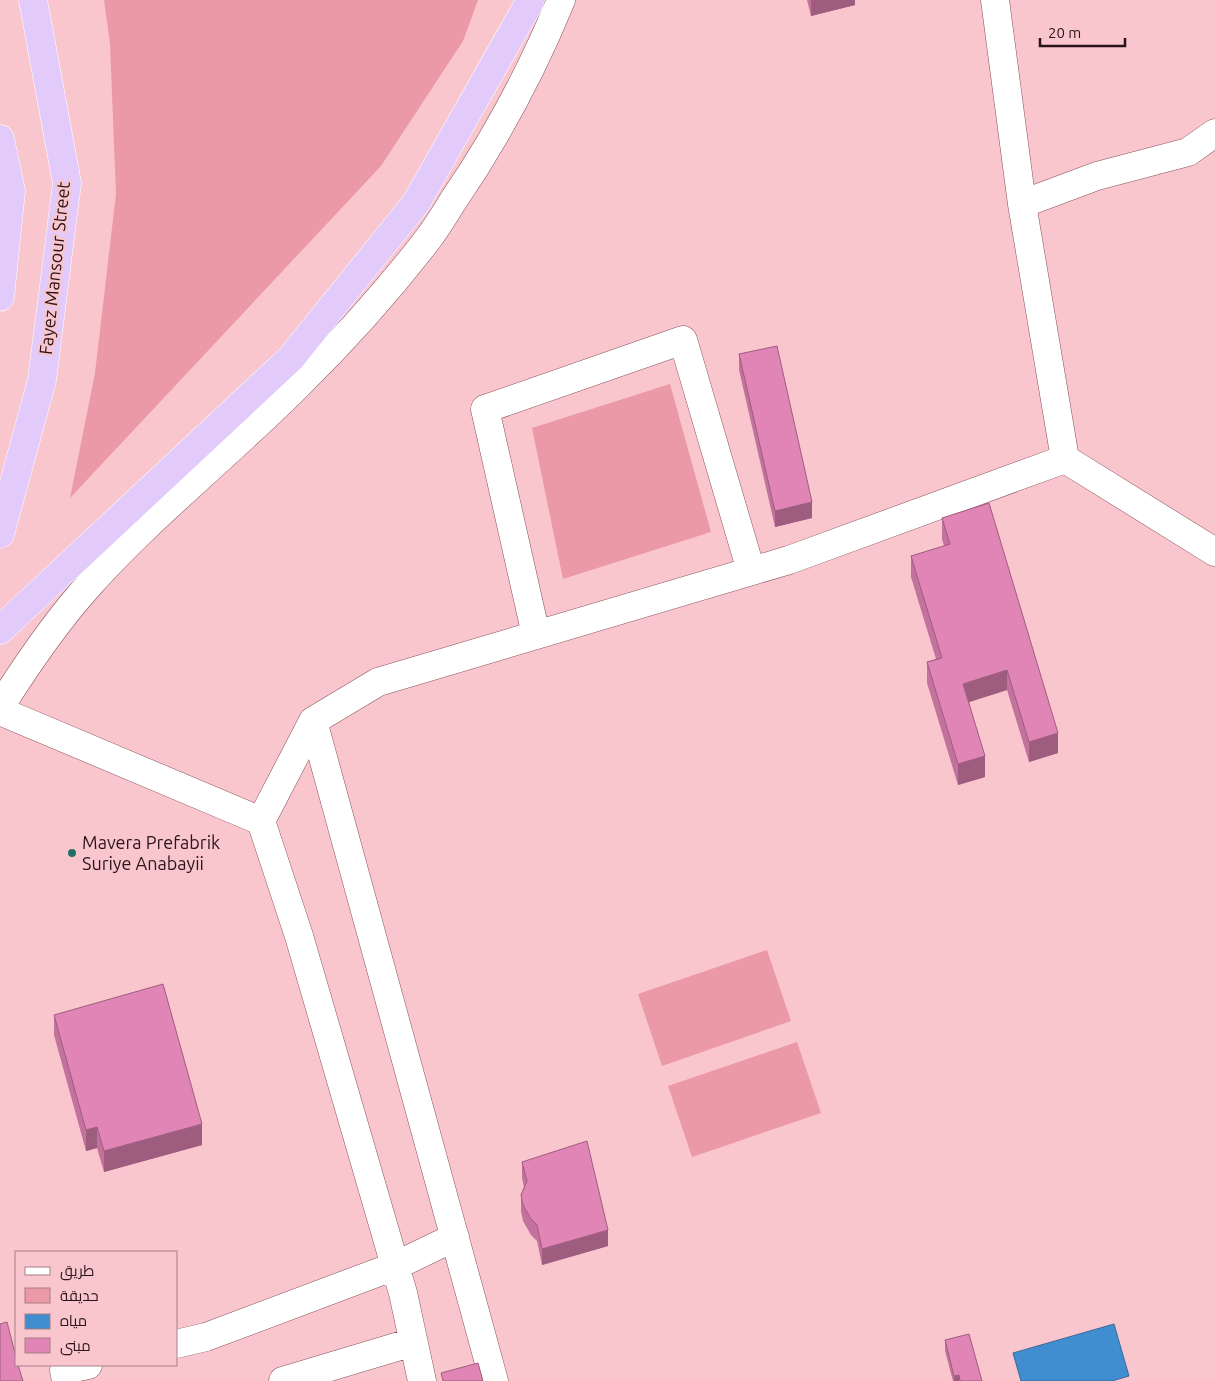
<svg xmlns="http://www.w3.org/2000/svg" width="1215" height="1381" viewBox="0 0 1215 1381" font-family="Ubuntu,Cairo,sans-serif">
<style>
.green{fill:#eb98a7}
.water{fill:#408dd0;stroke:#396999}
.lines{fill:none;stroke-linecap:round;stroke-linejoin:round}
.minor-casing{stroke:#88525c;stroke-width:29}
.highway-casing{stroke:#fff;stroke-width:29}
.minor{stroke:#fff;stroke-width:28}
.highway{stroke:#e2cafa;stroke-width:28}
.wall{fill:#c2729d}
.shaded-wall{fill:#9e5d7f}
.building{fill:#e185b6;stroke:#9e5d7f}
.poi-dot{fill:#256e68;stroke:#f9c6ce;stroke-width:2}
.labels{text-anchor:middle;stroke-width:4.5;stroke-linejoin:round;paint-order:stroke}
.street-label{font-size:18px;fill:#2a1418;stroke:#f9c6ce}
.poi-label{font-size:18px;fill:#2a1418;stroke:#f9c6ce;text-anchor:start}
</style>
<rect width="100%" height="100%" fill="#f9c6ce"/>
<!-- green -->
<path class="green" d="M104 0H478L463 41 381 166 70 498 95 373 116 194 110 44Z
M670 384 711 532 563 579 532 428Z
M767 950 791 1021 662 1066 638 994Z
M797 1042 821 1113 692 1157 668 1086Z"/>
<!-- water -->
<path class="water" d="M1114 1324 1129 1376 1112 1381H1021L1013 1353Z"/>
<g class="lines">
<defs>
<path id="minor" d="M995 0 1022 204 1065 459
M1022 204 1097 176 1188 152 1215 133
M536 635 485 409 683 340 751 571
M0 707C27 664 55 623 89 585 153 514 229 454 297 386 344 340 388 291 428 239 437 227 445 214 453 201 496 138 532 71 561 0
M0 711 261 821 299 936 403 1293 422 1381
M313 721 494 1381
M261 821 313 721 378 682 789 560 1065 459 1215 552
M176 1344 206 1337 395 1266 455 1237
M66 1381 64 1370 88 1365
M283 1381 413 1342"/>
<path id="highway" d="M0 139 11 191 0 297
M0 534 42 380 67 183 33 0
M0 630 291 358 416 203 528 5 530 0"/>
</defs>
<!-- minor casing -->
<use href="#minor" class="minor-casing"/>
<!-- highway casing -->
<use href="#highway" class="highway-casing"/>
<!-- minor -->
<use href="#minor" class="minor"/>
<!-- highway -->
<use href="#highway" class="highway"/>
</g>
<!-- wall -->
<path class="wall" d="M807 0H855V5L811 16Z
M739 354 812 518 775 527 739 370Z
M942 518 1058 753 1029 762 1007 690 969 702 985 777 958 785 927 683V662L936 659 911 577V556L944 546 942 539Z
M54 1015 202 1145 104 1172 97 1148 86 1151 54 1035Z
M522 1162 608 1246 542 1265 537 1241 531 1235 523 1221 521 1211V1195L524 1187 522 1178Z
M945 1340 982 1381H953L945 1351Z"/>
<!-- shaded-wall -->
<path class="shaded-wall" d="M811 0H855V5L811 16Z
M812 502V518L775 527V511Z
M1007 670V690L963 704V684Z
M1058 733V753L1029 762V742Z
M985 756V777L958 785V764Z
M202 1124V1145L104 1172V1151Z
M97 1127V1148L86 1151V1130Z
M608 1230V1246L542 1265V1249Z
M959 1375V1381H954V1376Z"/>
<!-- building -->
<path class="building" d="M777 346 812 502 775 511 739 354Z
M989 503 1058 733 1029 742 1007 670 963 684 985 756 958 764 927 662 942 658 911 556 950 544 942 518Z
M163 984 202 1124 104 1151 97 1127 86 1130 54 1015Z
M587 1141 608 1230 542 1249 537 1225 531 1219 523 1205 521 1195 527 1181 522 1162Z
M7 1322 16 1357V1365H18L23 1381H0V1324Z
M969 1334 982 1381H960L959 1375 954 1376 945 1340Z
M478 1363 483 1381H443L441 1373Z"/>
<!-- markers -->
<circle class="poi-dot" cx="72" cy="853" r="5"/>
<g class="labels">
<!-- street labels -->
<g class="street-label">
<text transform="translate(55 268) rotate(-84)" y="6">Fayez Mansour Street</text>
</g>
<!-- poi labels -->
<g class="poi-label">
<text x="82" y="849">Mavera Prefabrik<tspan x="82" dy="21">Suriye Anabayii</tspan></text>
</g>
</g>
<!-- legend -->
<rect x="15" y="1251" width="162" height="115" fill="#f9c6ce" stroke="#a67f85"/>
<rect x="25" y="1267" width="25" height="8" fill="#ffffff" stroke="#a67f85"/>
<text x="60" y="1276" font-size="15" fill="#2a1418">طريق</text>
<rect x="25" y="1288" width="25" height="15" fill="#eb98a7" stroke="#a67f85"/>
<text x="60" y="1301" font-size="15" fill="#2a1418">حديقة</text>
<rect x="25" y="1314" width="25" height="15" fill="#408dd0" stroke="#a67f85"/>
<text x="60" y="1326" font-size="15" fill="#2a1418">مياه</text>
<rect x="25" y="1338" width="25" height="15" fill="#e185b6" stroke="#a67f85"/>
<text x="60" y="1351" font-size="15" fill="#2a1418">مبنى</text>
<!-- scale -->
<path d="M1040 38v8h85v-8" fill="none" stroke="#2a1418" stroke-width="2.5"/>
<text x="1048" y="38" font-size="15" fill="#2a1418" stroke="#f9c6ce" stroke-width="4" paint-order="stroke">20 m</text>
</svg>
